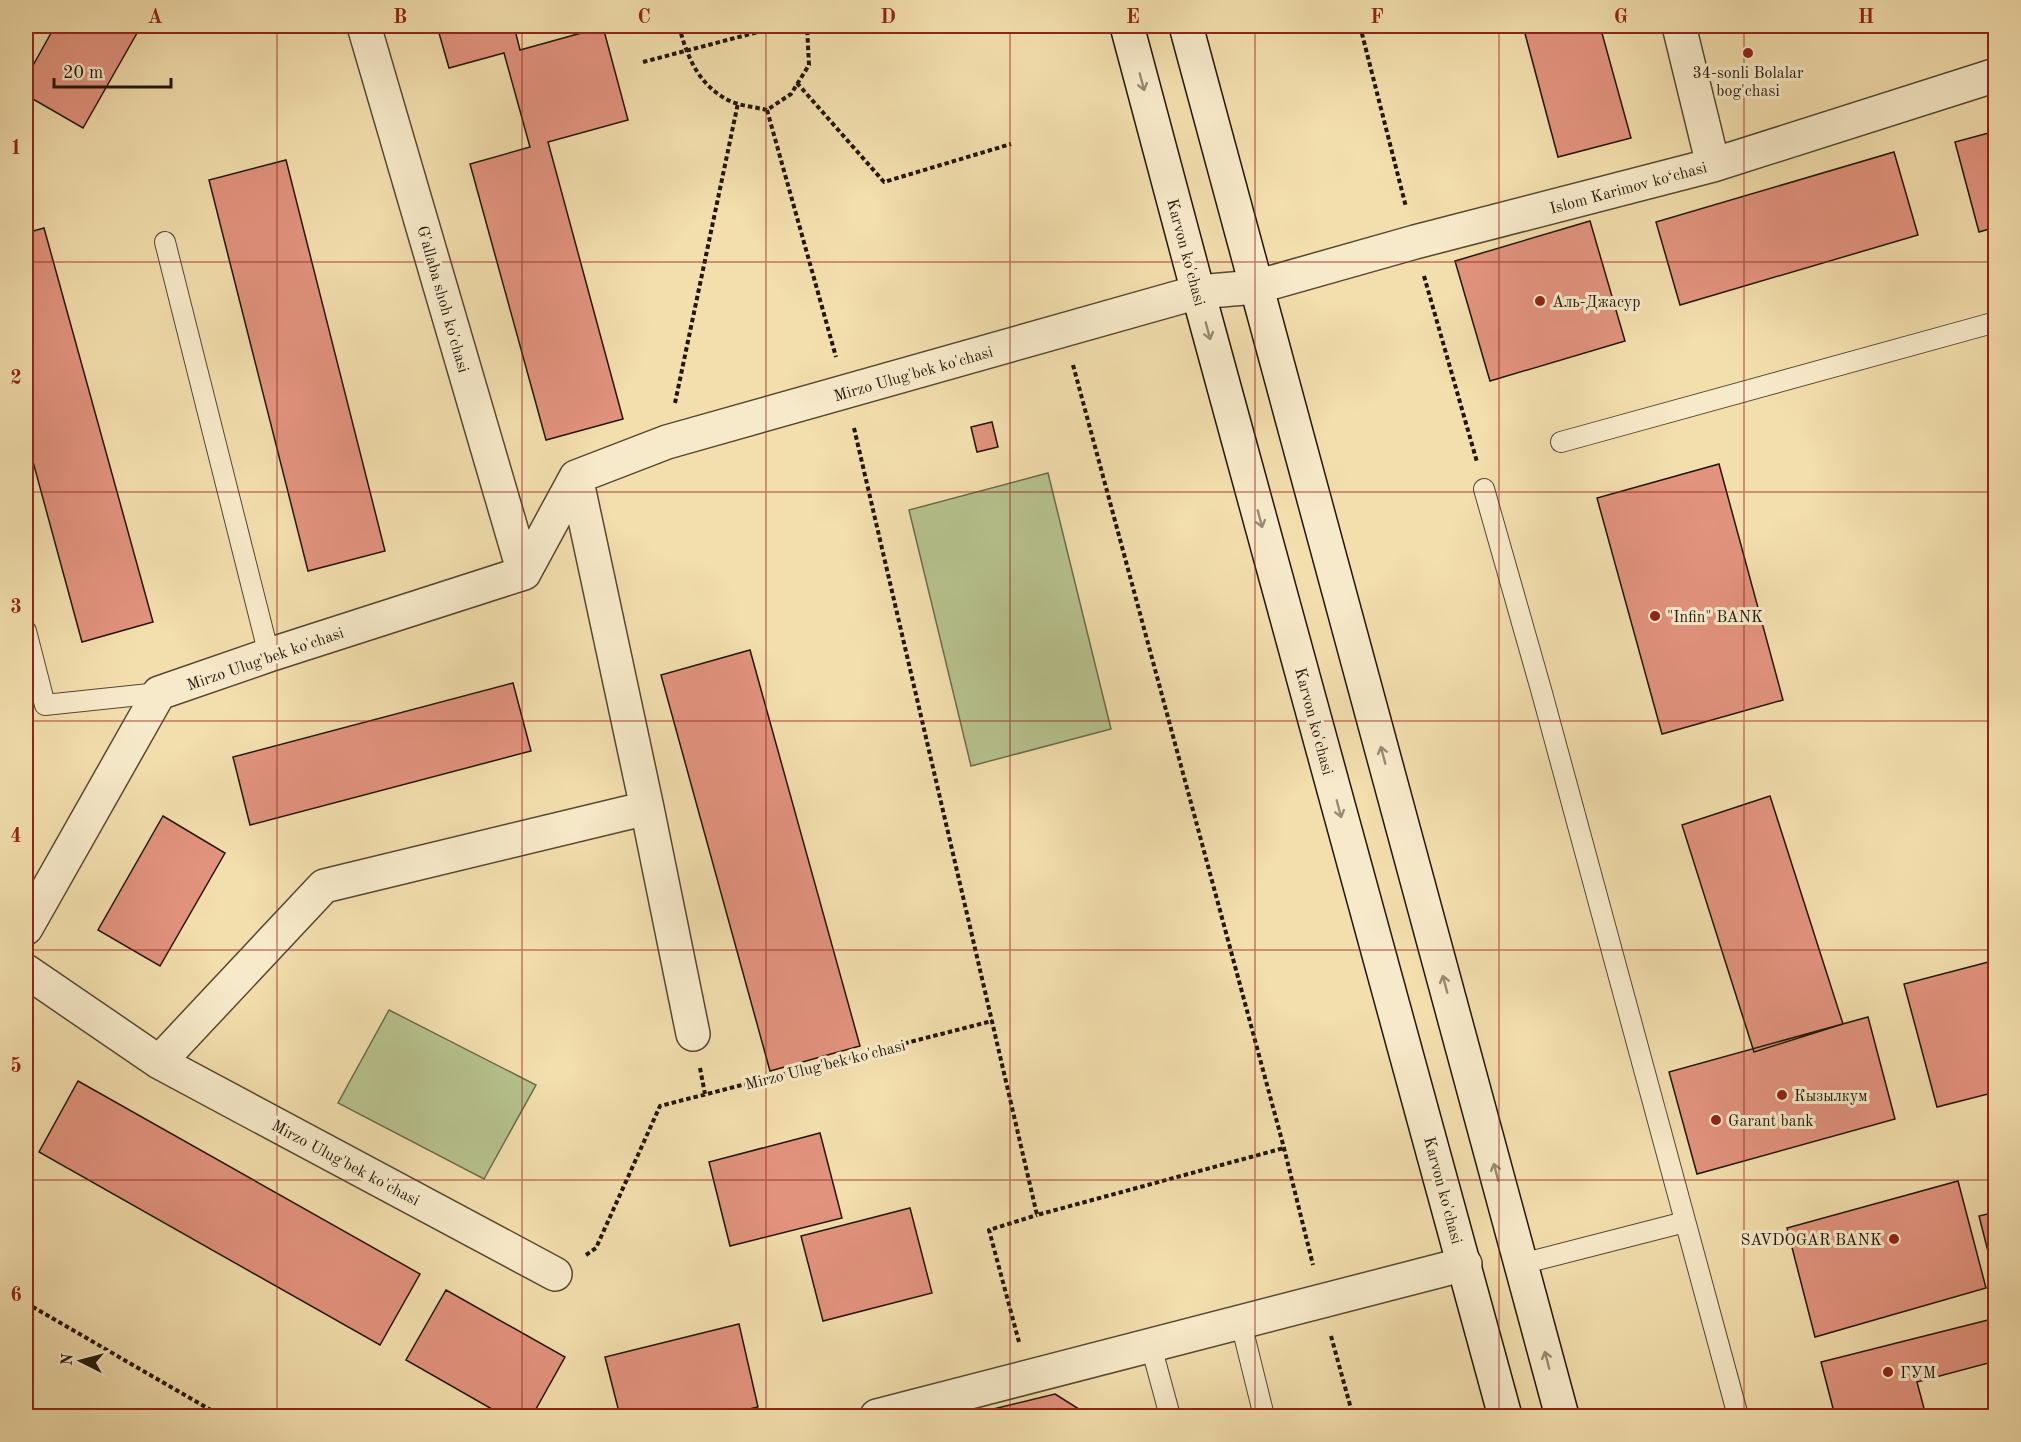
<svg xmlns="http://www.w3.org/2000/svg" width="2021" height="1442" viewBox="0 0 2021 1442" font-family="'Old Standard TT',serif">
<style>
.green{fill:#b6c28d;stroke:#6c6c4a;stroke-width:1.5}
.building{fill:#e2937e;stroke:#221607;stroke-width:1.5}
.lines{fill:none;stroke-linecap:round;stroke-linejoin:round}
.service-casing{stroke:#564830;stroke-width:22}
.minor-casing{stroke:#564830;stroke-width:36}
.secondary-casing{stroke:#221607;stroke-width:36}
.path{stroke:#221607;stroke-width:4;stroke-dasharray:4.5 3;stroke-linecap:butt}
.service{stroke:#f7eaca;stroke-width:20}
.minor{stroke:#f7eaca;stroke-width:33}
.secondary{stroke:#f7eaca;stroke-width:33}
.oneway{stroke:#978b72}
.grid{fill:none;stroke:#8f2418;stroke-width:1.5;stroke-opacity:0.55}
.poi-dot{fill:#8f2418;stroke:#f7eaca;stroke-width:2}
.labels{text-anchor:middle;stroke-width:6;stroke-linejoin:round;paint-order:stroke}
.poi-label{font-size:16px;fill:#221607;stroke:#f7eaca;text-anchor:start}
.street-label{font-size:16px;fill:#221607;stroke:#f7eaca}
.neatline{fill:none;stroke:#8f2418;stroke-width:2}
.grid-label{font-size:20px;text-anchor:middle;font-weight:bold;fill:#8f2418}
</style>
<rect width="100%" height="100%" fill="#f3dead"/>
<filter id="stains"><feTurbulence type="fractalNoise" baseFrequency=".00333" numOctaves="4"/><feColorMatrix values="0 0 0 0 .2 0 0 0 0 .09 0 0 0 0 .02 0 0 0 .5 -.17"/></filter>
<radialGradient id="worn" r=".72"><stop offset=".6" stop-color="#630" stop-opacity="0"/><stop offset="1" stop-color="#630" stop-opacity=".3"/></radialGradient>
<!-- green -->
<path class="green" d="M1048 473 1111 729 971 766 909 510Z
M389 1010 536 1085 484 1179 338 1103Z"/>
<!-- building -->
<path class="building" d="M55 26H141L83 128 26 95V78Z
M437 26H514L520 50 603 27 628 120 548 142 623 419 546 440 470 164 530 147 504 53 449 68Z
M1523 26H1600L1631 138 1558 157Z
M1996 131V227L1979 232 1955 142Z
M1894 152 1918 235 1680 305 1656 222Z
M286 160 385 551 308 571 209 180Z
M1590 221 1625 341 1490 381 1455 261Z
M44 228 153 622 82 642 26 436V233Z
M992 422 998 447 977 452 971 427Z
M1719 464 1783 700 1662 734 1597 498Z
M750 650 860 1046 770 1071 661 675Z
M513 683 531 751 250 825 233 757Z
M1770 796 1843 1024 1754 1052 1682 825Z
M163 816 225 853 160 966 98 930Z
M1996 960V1092L1937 1107 1904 984Z
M1868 1017 1895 1119 1697 1174 1669 1072Z
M78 1081 420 1274 380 1345 39 1152Z
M820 1133 842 1218 730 1246 709 1162Z
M1958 1181 1986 1288 1815 1337 1787 1228Z
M910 1208 932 1293 823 1321 801 1236Z
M1996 1212V1283L1979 1216Z
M446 1290 565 1357 532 1416H504L406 1360Z
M1996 1318V1361L1917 1382 1926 1416H1835L1821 1362Z
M739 1324 758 1407 718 1416H620L605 1357Z
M1055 1394 1090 1416H964Z"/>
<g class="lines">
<defs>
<path id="service" d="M165 242 269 655
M1561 442 1996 322
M1484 489 1542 693 1738 1416
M26 631 45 705 159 693
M1521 1264 1685 1222
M1241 1323 1264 1416
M1151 1346 1170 1416"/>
<path id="minor" d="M364 26 524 573
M1679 26 1713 165
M647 808 693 1034
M26 928 159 693 269 655 524 573 576 477 667 442 1198 292 1256 287 1415 242 1713 165 1996 75
M26 971 159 1062
M555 1274 159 1062 324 886 647 808 576 477
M877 1416 1465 1264"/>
<path id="secondary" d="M1127 26 1198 292 1505 1416
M1186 26 1562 1416"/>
</defs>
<!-- service casing -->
<use href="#service" class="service-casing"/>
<!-- minor casing -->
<use href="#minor" class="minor-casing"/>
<!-- secondary casing -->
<use href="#secondary" class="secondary-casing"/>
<!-- path -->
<path class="path" d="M679 26C687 57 699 86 730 101 741 106 755 107 767 110L791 94 809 65 807 26
M1360 26 1406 207
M643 62 781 26
M797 83 884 182 1011 144
M767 110 836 357
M1424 276 1477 462
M1073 365 1284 1148 1313 1265
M675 403 738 103
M854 428 1037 1215 1284 1148
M700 1068 705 1094
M586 1255 596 1248 660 1106 992 1021
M26 1303 221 1416
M1331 1336 1353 1416
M1019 1342 989 1230 1037 1215"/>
<!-- service -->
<use href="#service" class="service"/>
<!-- minor -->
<use href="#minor" class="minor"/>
<!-- secondary -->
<use href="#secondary" class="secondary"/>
</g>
<!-- one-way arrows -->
<defs><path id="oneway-shaft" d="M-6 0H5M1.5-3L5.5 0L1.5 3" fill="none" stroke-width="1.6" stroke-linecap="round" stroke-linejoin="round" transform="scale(1.5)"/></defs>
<g class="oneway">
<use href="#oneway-shaft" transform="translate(1142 82) rotate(75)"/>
<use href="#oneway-shaft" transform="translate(1208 331) rotate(75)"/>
<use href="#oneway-shaft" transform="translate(1260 519) rotate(75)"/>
<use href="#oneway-shaft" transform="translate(1383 755) rotate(-105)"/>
<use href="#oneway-shaft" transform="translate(1339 809) rotate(75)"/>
<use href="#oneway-shaft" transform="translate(1445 984) rotate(-105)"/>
<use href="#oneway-shaft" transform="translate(1496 1172) rotate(-105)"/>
<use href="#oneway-shaft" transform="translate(1547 1360) rotate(-105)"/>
</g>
<!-- grid -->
<path class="grid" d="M277 26V1416M522 26V1416M766 26V1416M1010 26V1416M1255 26V1416M1499 26V1416M1744 26V1416M26 262H1996M26 492H1996M26 721H1996M26 950H1996M26 1180H1996"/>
<!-- markers -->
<g class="poi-dot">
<circle cx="1748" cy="53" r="6"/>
<circle cx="1540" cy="301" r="6"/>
<circle cx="1655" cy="616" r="6"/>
<circle cx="1782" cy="1095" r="6"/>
<circle cx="1716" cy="1120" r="6"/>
<circle cx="1894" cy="1239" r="6"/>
<circle cx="1888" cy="1372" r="6"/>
</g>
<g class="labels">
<!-- poi labels -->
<g class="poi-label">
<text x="1748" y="78" text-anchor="middle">34-sonli Bolalar<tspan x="1748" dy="18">bog'chasi</tspan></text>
<text x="1552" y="307">Аль-Джасур</text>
<text x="1667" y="622">"Infin" BANK</text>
<text x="1794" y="1101">Кызылкум</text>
<text x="1728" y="1126">Garant bank</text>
<text x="1882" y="1245" text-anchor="end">SAVDOGAR BANK</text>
<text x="1900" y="1378">ГУМ</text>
</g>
<!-- street labels -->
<g class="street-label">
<text transform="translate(1628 187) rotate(-15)" y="6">Islom Karimov ko‘chasi</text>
<text transform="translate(1187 252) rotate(75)" y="6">Karvon ko'chasi</text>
<text transform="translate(444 299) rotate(74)" y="6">G'allaba shoh ko'chasi</text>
<text transform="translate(913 373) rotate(-16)" y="6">Mirzo Ulug'bek ko'chasi</text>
<text transform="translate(265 658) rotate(-19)" y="6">Mirzo Ulug'bek ko'chasi</text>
<text transform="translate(1315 721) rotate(75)" y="6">Karvon ko'chasi</text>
<text transform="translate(825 1064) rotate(-14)" y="6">Mirzo Ulug'bek ko'chasi</text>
<text transform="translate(346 1162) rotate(28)" y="6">Mirzo Ulug'bek ko'chasi</text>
<text transform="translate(1444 1190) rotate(75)" y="6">Karvon ko'chasi</text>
</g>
</g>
<!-- margin -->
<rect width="2021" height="1442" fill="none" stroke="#f3dead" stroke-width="66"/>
<!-- north arrow -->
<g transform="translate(81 1361) rotate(276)" stroke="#f7eaca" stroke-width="4.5" paint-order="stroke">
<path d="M0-4.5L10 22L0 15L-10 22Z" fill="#221607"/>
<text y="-9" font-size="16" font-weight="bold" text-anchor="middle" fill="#221607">N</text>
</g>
<!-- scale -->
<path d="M54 78v9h117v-9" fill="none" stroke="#221607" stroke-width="3"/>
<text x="63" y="78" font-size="18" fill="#221607" stroke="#f7eaca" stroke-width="4.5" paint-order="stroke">20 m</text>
<rect x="33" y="33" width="1955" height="1376" class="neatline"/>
<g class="grid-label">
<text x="155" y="23">A</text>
<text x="400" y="23">B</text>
<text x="644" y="23">C</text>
<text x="888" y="23">D</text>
<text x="1133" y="23">E</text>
<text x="1377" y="23">F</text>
<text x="1621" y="23">G</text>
<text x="1866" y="23">H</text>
<text x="16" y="154">1</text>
<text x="16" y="384">2</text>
<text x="16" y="613">3</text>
<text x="16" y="842">4</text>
<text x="16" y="1072">5</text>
<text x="16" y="1301">6</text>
</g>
<rect width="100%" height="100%" filter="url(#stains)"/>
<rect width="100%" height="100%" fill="url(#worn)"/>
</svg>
